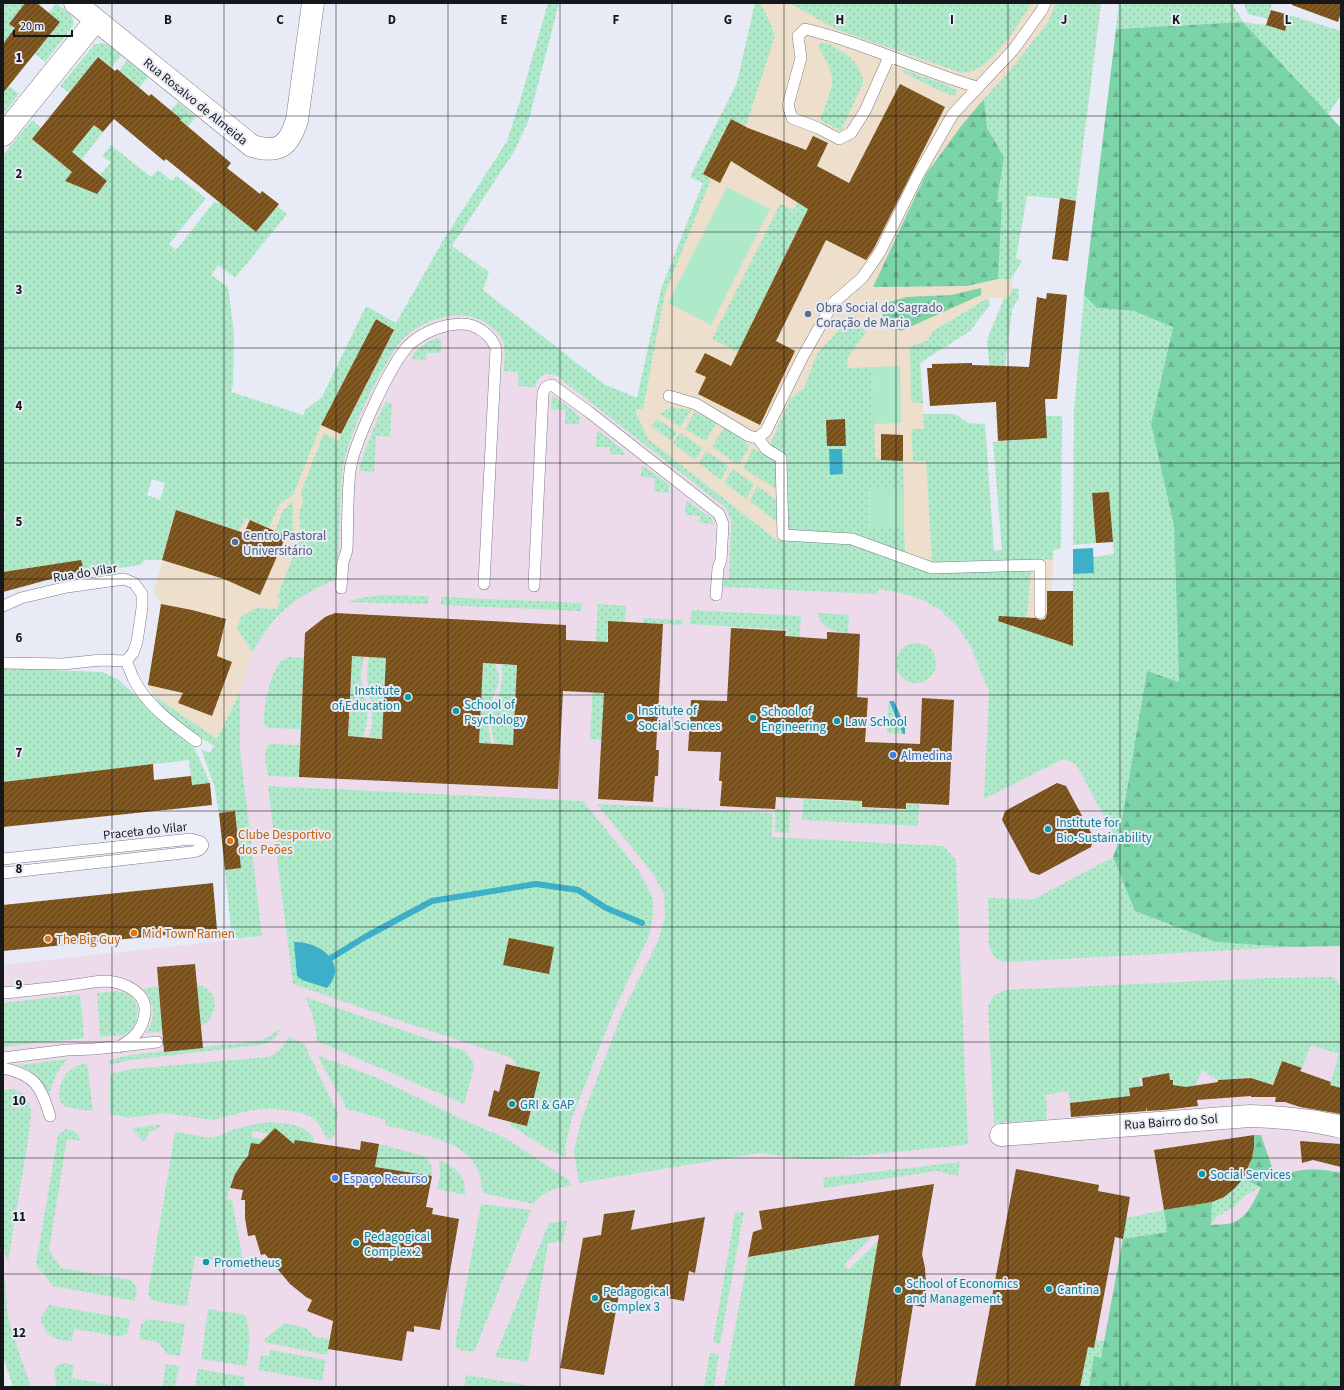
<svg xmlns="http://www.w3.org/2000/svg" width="1344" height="1390" viewBox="0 0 1344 1390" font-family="'Source Sans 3',sans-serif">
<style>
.commercial{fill:#eddfcc}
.education{fill:#eddbec}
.grass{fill:url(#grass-dots);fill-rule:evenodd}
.forest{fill:url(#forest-firs)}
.park{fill:#aee9ca}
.water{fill:#3eafc8}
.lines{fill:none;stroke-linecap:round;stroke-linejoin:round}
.stream{stroke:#3eafc8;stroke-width:6}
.building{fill:url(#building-hatch);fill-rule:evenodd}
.lane-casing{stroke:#797c84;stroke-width:12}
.street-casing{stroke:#797c84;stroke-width:23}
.lane{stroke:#fff;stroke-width:11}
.street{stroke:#fff;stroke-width:22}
.grid{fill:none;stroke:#16171a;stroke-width:1;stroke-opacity:0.55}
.service-dot{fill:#5c6f8a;stroke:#e8ebf5;stroke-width:1.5}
.culture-dot{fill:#0f9aa8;stroke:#e8ebf5;stroke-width:1.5}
.shop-dot{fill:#3f7fe0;stroke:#e8ebf5;stroke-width:1.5}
.food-dot{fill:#e8710a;stroke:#e8ebf5;stroke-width:1.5}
.labels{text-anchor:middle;stroke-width:4;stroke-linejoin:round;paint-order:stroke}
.street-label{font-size:13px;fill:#16171a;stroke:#e8ebf5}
.service-label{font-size:13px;fill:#4e5e75;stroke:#e8ebf5;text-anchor:start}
.culture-label{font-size:13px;fill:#0d838f;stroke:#e8ebf5;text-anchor:start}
.shop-label{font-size:13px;fill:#366cbe;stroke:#e8ebf5;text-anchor:start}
.food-label{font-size:13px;fill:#c56008;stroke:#e8ebf5;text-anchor:start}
.grid-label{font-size:13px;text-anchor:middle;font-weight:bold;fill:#16171a;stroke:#e8ebf5;stroke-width:4;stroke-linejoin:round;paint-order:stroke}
</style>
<defs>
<pattern id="grass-dots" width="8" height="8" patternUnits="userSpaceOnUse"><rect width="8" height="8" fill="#aee9ca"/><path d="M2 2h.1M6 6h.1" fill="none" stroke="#95c7ad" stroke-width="1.8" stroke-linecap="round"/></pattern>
<pattern id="forest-firs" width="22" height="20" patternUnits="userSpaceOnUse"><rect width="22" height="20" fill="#7bd3a8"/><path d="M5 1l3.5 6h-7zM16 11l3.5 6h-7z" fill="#6ab490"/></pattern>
<pattern id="building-hatch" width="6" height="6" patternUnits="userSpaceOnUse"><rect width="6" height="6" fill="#77501c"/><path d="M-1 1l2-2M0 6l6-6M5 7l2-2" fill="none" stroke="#886a44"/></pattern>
</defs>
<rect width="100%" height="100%" fill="#e8ebf5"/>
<!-- commercial -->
<path class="commercial" d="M755 3H1101L1076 201 1054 198 1011 195 998 279H1011L1013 288 1008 298H988L933 331 920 354 932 562 1053 560 1052 591H1073V646L791 551 648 439 635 410 661 289 703 183 690 177 737 83Z
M376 319 394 330 284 603 252 652 240 692 217 739 153 695 148 685 161 604 154 591 176 510 321 425Z"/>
<!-- education -->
<path class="education" d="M434 272 791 551 1236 701 1341 599V1387H13L3 1356V965L249 938 231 769 208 757 240 692 252 652 268 628 289 605 343 446Z"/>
<!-- grass -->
<path class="grass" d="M3 3H25L9 24 17 30 10 34 3 44Z
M56 3C64 10 76 15 73 26L45 62 34 53 60 22 49 13Z
M548 3H559L529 119 515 150 452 246 489 272 483 290 604 384 637 398 661 289 703 183 690 177 737 83 755 3H761L775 35 749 117 745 126 731 119 703 174 711 179 665 293 643 409 635 410 648 439 778 541 849 543 928 572 1031 569 1026 630 1073 646V574L1094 573 1093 557 1114 554 1109 492 1092 493 1096 543 1073 545 1074 411 1084 295 1097 308 1134 311 1173 326 1151 424 1174 526 1179 682 1147 672 1118 843 1076 764 1063 759 984 799 989 692 970 645 956 625 940 610 921 599 901 593 879 589 876 594 724 587 723 585V580H729L731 525V519L726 508 557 376C547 371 538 375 535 387L518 386V372L504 371C504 361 506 350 503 341 501 335 496 331 491 327 466 305 425 318 403 339 396 346 391 356 386 364 367 397 350 433 342 470L337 579C320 586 304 594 290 605 274 617 263 636 252 652L237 628 241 617 256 608 277 609 281 599 277 597 301 536 299 513 303 501 301 492 324 433 338 441 394 330 376 320 321 425 293 495 279 505 269 528 246 518 239 531 176 510 162 560H145L140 565 58 577 56 564 3 572V519H5L3 496V155L32 120 41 128 32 139 62 164 94 125 103 132 65 181 97 194 107 181 100 175 111 162 102 156 111 145 151 177 158 170 172 181 176 176 206 198 169 244 176 250 214 202 222 204 256 232 277 206 287 214 235 278 218 265 211 275 228 287 234 333 233 385 231 392 303 415 306 409 322 397 366 306 396 323 444 239 507 141 520 101ZM152 479 165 483 160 500 147 495Z
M789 3H1031C1020 23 996 61 974 70 971 72 966 72 962 73L838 30Z
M1056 3H1101L1076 201 1054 198 1027 196 1016 258 1022 261 1011 279H998L1002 203H997L1004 157 987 128 984 99 1007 74 1048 22Z
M1119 3H1232L1243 22 1266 25 1284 31 1289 15 1341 31V95L1328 115 1243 22 1116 29Z
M1244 3H1272L1268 19 1248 14 1244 5Z
M821 42C839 47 863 62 863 83L841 131 820 120C824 107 833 91 832 78 831 67 823 56 818 46Z
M102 43 107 44 121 56 111 68 98 57 75 85 88 97 83 104 60 86 95 44Z
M127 60 148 77 111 123 102 116 131 80 119 71Z
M902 70H905L947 85 957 91 955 96 945 93 904 73Z
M9 86 19 94 4 113 3 93Z
M178 102 196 117 171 148 170 111Z
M798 201 809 206 738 352 712 339 780 204 793 210Z
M1013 288 1018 289 1019 297 1012 310 1005 366H989L987 340 1004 298H1008Z
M988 298 990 305 970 331 920 363 923 403 911 402 910 347 928 340 933 331Z
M853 314 866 333 848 357 847 368 873 367 875 459 903 461 904 490 867 491V529H904L905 553 788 531 786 455 770 445 790 399 804 388 817 354Z
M437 338 441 340V353H426V360L411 359C414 349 427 342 437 338Z
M554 396 577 414 580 419 579 424H565L566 410 551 409 552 397Z
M387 402 392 403 390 437 376 436 374 472 359 471C365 447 375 425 385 403Z
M671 407 691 410 680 427 660 414Z
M695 412 716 423 706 441 685 429Z
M923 414H955L968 423 985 424 994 551 1002 550 993 442 1046 438 1045 419 997 421 995 416H1062L1061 549 1053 550V560L932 562 926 461H913L911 429H924Z
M657 419 677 432 671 441 651 426Z
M724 427 738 435 749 446 739 465 712 447Z
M599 431 622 449 625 455 610 454V447H596L597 432Z
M680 433 703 448 695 460 673 443Z
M753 449C782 461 777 459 778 490L743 468Z
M706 451 728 466 721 480 699 463Z
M644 466 667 483 669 486V493L654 492 655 478 641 477V467Z
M733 469 754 484 746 499 724 482Z
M757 486 777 500 778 523 750 501Z
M688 501 711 518 714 524 699 523 700 516 685 515 686 502Z
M293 502V531L286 536 275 531 283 510Z
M380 595 429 596 428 604 347 602 361 598Z
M441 597 582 603 581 611 441 605Z
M598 604 626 606 625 622 608 621 602 740 590 739Z
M691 610 801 616 791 799 778 798 787 630 690 624Z
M817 613 849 615 848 633C833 633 822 627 817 613Z
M643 618 683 620 682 625 643 623Z
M896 663a20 20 0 1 1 40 0a20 20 0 1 1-40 0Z
M352 656 365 657C356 678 365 688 367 709 368 719 366 727 363 737L348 736Z
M288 657 304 658 301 722 344 725 343 734 300 732V729L269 728 265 726C261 714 270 679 276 668 279 662 282 660 288 657Z
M369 657 386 658 382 738 369 737 372 723V708L367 680V667Z
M483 663 495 664C497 669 499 674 499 679 498 686 495 691 493 697 488 712 486 729 492 744L479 743Z
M501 664 517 665 513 745 495 744C493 737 491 729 491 722 493 701 507 687 501 664Z
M3 668 102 672 119 680 171 729 194 747 210 783 192 785 189 760 3 782Z
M240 692V749L262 936 232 939 225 870 241 868 235 811 219 813 214 785 201 749 210 753 214 746C188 729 172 719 153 695L217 739Z
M888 702 903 734 887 733Z
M300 736 343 738V747L300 745 299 777 268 776C267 767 262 751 269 744L300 745Z
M268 786 583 801 639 871 653 899V917L649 936 615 1008 572 1118 565 1147 566 1158 546 1148 510 1125 511 1121 527 1125 540 1072 516 1066 513 1058 377 1013 293 984Z
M852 796H862L861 808 906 810 907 799H916V804L919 805 918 826 802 820 803 799 852 802Z
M597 804 773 813 772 837 943 846 956 860 968 1143 965 1145 826 1159H804L760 1153 579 1183 574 1151 581 1121 622 1013 658 941 665 917 664 894 654 875Z
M775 809 790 810 789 833 775 832Z
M1113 857 1135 911 1216 942 1292 947 1004 962 994 957 989 946 988 898 1034 899Z
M1334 977 1341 989V1088L1330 1085 1339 1054 1311 1045 1302 1068 1282 1061 1273 1083 1270 1084 1250 1077 1218 1080 1202 1070 1195 1086 1174 1089 1173 1080H1170L1169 1073 1139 1078 1141 1087 1130 1096 1070 1103 1068 1091 1045 1095 1047 1107 1046 1120 994 1123 988 1006 994 995 1005 990 1269 978Z
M197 984C202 986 207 988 211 993 219 1004 213 1021 201 1026Z
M158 986 163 1031 147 1033C155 1015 156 1004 143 989Z
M116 991C121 992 126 993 131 996 141 1006 139 1024 128 1032 120 1037 109 1036 100 1037L97 993Z
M80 994 84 1038 3 1047V1003Z
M305 997 464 1051 473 1062 474 1068 464 1104 317 1041C315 1024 313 1012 305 997Z
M277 1030 280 1031C275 1039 270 1042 261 1045L131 1060 109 1065 110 1060 130 1055 259 1041 272 1035Z
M289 1037 304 1044 338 1114 334 1136 328 1140 320 1126 314 1119 305 1114 285 1110 269 1109 251 1110 213 1120 164 1113 129 1118 110 1114V1074L131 1069 268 1057C279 1053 283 1047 289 1037Z
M317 1055 375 1077 464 1120 507 1139 569 1180 571 1185C554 1189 545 1190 534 1204L483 1193C481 1182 480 1171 473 1161 459 1140 409 1131 385 1125L386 1120 347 1109Z
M68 1059C56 1072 53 1080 49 1096 39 1078 38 1074 19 1065Z
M87 1063 93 1111C85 1110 71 1109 65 1106 53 1099 61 1080 68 1072 73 1067 80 1064 87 1063Z
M14 1089 25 1095 29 1103 31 1112 29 1134 8 1262 3 1246V1090Z
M269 1122C285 1123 306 1124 314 1139L312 1153 269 1134 253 1131 252 1137 264 1140 259 1144 251 1143 248 1156 243 1162 235 1174 230 1188 227 1199 232 1200 243 1262 242 1265 240 1266 195 1256 187 1305 185 1306 155 1301 150 1299 148 1294 175 1132 211 1138 221 1135 231 1130 251 1125Z
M156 1125H163L150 1132 143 1142 132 1128Z
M66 1129C75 1130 78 1133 81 1141L67 1139 49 1250 61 1268 131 1280 137 1288 135 1301 53 1286 36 1264 58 1135Z
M379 1144 427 1157 432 1168V1176L375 1167Z
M439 1160C457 1168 466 1175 465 1195L437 1189 440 1176Z
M960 1162 958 1176 937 1171 824 1188 823 1178Z
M1243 1179 1261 1187 1246 1195 1235 1206 1218 1216 1210 1225 1212 1202C1225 1196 1234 1190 1243 1179Z
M481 1204 531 1210 474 1352 460 1350 457 1348 455 1345Z
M1164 1210 1167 1232 1123 1239 1126 1218Z
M744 1212 720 1344 713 1342 735 1213Z
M567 1221 563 1241 548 1243 528 1362 495 1357 549 1223Z
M871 1237 844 1265 848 1270 879 1240 853 1387H724L748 1257Z
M3 1274C8 1287 5 1302 8 1316 13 1339 24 1365 31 1387H13L3 1356Z
M49 1305 130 1319 128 1332 121 1337 74 1329 72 1341C51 1340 47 1336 40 1318Z
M208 1309 245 1315C251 1334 250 1347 246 1366L201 1359Z
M149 1319 185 1324 180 1356 167 1354 158 1342 139 1339 141 1324Z
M284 1323 306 1328 315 1337 330 1339 327 1355 264 1342 265 1339Z
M1096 1340 1104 1341 1101 1358 1094 1357 1089 1387H1080L1088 1347 1094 1348Z
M270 1350 326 1360 322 1381 258 1370 261 1355 269 1356Z
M710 1353 719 1355 714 1387H704Z
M65 1363 74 1365 72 1378 112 1385 111 1387H57L54 1371 57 1365Z
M166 1364 179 1366 175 1387H162Z
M198 1369 245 1377 243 1387H195Z
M466 1375 538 1387H464Z"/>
<!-- forest -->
<path class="forest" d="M1243 22 1341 128V946L1292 947 1216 942 1135 911 1113 857 1118 843 1147 671 1179 682 1174 526 1151 424 1173 327 1134 311 1097 308 1084 295 1116 29Z
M984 99 987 128 1004 157 997 202H1002L998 279 967 286 873 287 926 174 962 125Z
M981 288V295L901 331 879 323 889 302 907 297 951 295Z
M1254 1135H1261L1275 1176C1299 1169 1316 1167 1341 1173V1387H1089L1094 1356 1101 1358 1123 1239 1167 1232 1164 1210 1212 1202 1211 1225C1217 1224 1226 1225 1232 1223 1248 1217 1254 1201 1261 1187L1243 1179C1251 1164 1255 1152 1254 1135Z"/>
<!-- park -->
<path class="park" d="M727 187 770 209 711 325 668 303Z
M900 366 901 423 874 424 873 367Z
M867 490H904V529H867Z"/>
<!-- water -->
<path class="water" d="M829 449H842L843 474 830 475Z
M1093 548 1094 573 1073 574V549Z
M889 701H894L905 726V734H903Z
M294 942C319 941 350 963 327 988L302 980 297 976Z"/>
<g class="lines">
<!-- stream -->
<path class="stream" d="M331 958 365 937 432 901 536 884 578 890 606 908 642 923"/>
</g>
<!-- building -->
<path class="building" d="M25 3H37L60 22 3 93V44L15 28 9 24Z
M1292 3H1341V13L1338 22 1292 5Z
M1271 10 1289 15 1285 31 1266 25Z
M98 57 115 71 117 69 149 96 151 94 181 119 180 120 231 163 227 168 260 194 262 191 279 204 256 232 166 159 164 161 114 119 103 132 94 125 72 152 107 181 97 194 65 181 72 172 32 139Z
M900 84 945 107 873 250 866 260 826 240 776 341 795 351 760 425 698 394 706 377 695 372 705 353 731 366 808 209 731 161 720 183 703 174 731 119 748 128 806 150 813 136 828 143 817 166 849 183Z
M1060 198 1076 201 1068 261 1052 259Z
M1047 293 1067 295 1057 399H1045L1047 438 998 441 996 402 930 406 927 368H932V364L972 363V365L1029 367 1037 297 1046 299Z
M376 319 394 330 341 434 321 425Z
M845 419 846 446H827L826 420Z
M881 434 903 435V461L881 460Z
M1109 492 1113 542 1096 543 1092 493Z
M176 510 244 533 250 520 286 536 260 595 224 579 162 560Z
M81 560 84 570 3 592V572Z
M1047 591H1073V646L998 621 999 616 1036 618 1040 620 1045 619 1047 613Z
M161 604 192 610 226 619 217 656 232 662 212 716 178 703 183 693 148 685Z
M335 613 566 625V640L608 642V621L663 624 656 750H659L658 776H655L653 802 598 799 604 693 563 691 558 789 299 777 305 633 325 617ZM352 656 386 658 382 739 348 736ZM483 663 517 665 513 745 479 743Z
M731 628 786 631 785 636 827 639V632L860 634 857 697 868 698 865 742 920 744 922 698 954 700 949 805 906 803V809L862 807V801L776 797 775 809 720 806 722 781H719L721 752 688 751 691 700 727 701Z
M153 764 154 780 191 776 192 785 210 783 212 805 3 827V782Z
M1057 783 1066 786 1094 838 1091 847 1039 875 1030 872 1002 820 1005 811Z
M235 811 241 868 225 870 219 813Z
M213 883 217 930 3 951V905Z
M509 938 554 947 549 974 503 965Z
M195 964 203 1048 164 1052 157 967Z
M1282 1061 1302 1068 1300 1071 1331 1082 1330 1085 1341 1088V1114L1300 1107 1285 1102H1275L1276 1097H1251V1096L1197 1100 1198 1106 1164 1110 1147 1111V1107L1146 1111 1071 1117 1070 1103 1130 1096 1129 1088 1143 1086 1142 1078 1169 1073 1170 1080H1173V1085L1186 1087 1218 1082V1080L1251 1078 1273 1085Z
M506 1064 540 1072 527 1126 488 1116 494 1090 499 1092Z
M275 1128 294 1144 295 1140 360 1150 361 1141 379 1144 375 1167 432 1176 426 1207 433 1208 432 1214 459 1219 440 1330 414 1326V1332L407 1331 402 1361 328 1349 333 1321 307 1311 312 1300 306 1297 290 1284 265 1254 261 1255 255 1235 248 1236 245 1218V1200H241L243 1190 230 1188 235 1174 243 1162 248 1156 251 1143 259 1144Z
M1254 1135V1147L1252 1158 1243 1179 1235 1188 1224 1197 1212 1202 1164 1210 1154 1150Z
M1300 1141 1341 1144V1167L1313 1160 1302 1163Z
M1016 1169 1099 1185 1098 1191 1130 1197 1123 1239 1115 1237 1094 1348 1088 1347 1080 1387H975Z
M934 1184 922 1254 925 1268 926 1284 924 1307 913 1305 900 1387H854L879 1235 748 1257 753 1232 762 1229 759 1211Z
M635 1210 631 1230 705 1217 695 1273 689 1271 684 1301 620 1289 604 1375 560 1368 583 1238 601 1235 604 1214Z"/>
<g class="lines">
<defs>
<path id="lane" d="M889 57 865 111 851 133 839 139 818 128 792 118 788 105 801 58 798 36 805 29C864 43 919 70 977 87
M669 396 696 404 749 436 758 438 766 431 802 358 833 303 862 278 880 252 918 175 953 114 1014 49 1042 10 1045 3
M758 438 766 449 781 458 783 535 852 539 932 568 1040 565V613
M534 586 543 393C545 387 547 386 552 385L589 412 719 514 723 524 721 560 718 568 716 595
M341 588 343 562 347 550C348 524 347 497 350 471 353 445 391 363 409 345 423 332 443 324 462 324 476 324 492 335 496 349L484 584
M3 606 21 598 67 587 124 579 134 583 142 594V608L137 642 133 653 126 661 101 660 63 664 3 663
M126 661C129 667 131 673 133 678 146 705 173 724 196 741
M3 859 191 839 201 842 203 845C201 850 198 851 192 852L3 873
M3 993C26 991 50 988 73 985 84 984 95 981 106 981 123 982 147 992 145 1012 143 1030 134 1038 119 1047
M3 1058 67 1050 94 1049 157 1042
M3 1068C35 1075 41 1086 50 1116"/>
<path id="street" d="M75 3 252 146C279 154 289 146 297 120L313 3
M3 135 96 20
M1001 1135 1250 1116C1281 1117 1311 1119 1341 1127"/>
</defs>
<!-- lane casing -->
<use href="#lane" class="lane-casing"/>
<!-- street casing -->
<use href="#street" class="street-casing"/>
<!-- lane -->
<use href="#lane" class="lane"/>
<!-- street -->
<use href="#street" class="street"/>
</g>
<!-- grid -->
<path class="grid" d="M112 3V1387M224 3V1387M336 3V1387M448 3V1387M560 3V1387M672 3V1387M784 3V1387M896 3V1387M1008 3V1387M1120 3V1387M1232 3V1387M3 116H1341M3 232H1341M3 348H1341M3 463H1341M3 579H1341M3 695H1341M3 811H1341M3 927H1341M3 1042H1341M3 1158H1341M3 1274H1341"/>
<!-- markers -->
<g class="service-dot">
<circle cx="808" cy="314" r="4"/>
<circle cx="235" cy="542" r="4"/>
</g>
<g class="culture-dot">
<circle cx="408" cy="697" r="4"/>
<circle cx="456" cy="711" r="4"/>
<circle cx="630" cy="717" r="4"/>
<circle cx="753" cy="718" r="4"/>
<circle cx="837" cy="721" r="4"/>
<circle cx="1048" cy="829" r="4"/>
<circle cx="512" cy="1104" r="4"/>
<circle cx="1202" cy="1174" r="4"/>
<circle cx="356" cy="1243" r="4"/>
<circle cx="206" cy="1262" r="4"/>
<circle cx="1049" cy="1289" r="4"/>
<circle cx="898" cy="1290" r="4"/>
<circle cx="595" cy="1298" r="4"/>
</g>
<g class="shop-dot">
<circle cx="893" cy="755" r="4"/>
<circle cx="335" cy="1178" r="4"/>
</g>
<g class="food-dot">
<circle cx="230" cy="841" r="4"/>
<circle cx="134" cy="933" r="4"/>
<circle cx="48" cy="939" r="4"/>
</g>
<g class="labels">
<!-- street labels -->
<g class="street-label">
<text transform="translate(196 101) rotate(39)" y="5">Rua Rosalvo de Almeida</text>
<text transform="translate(85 572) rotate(-9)" y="5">Rua do Vilar</text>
<text transform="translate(145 830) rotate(-6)" y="5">Praceta do Vilar</text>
<text transform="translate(1171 1121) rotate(-4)" y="5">Rua Bairro do Sol</text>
</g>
<!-- service labels -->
<g class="service-label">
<text x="816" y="312">Obra Social do Sagrado<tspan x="816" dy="15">Coração de Maria</tspan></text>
<text x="243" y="540">Centro Pastoral<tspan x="243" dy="15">Universitário</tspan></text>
</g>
<!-- culture labels -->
<g class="culture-label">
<text x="400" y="695" text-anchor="end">Institute<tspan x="400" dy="15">of Education</tspan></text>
<text x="464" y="709">School of<tspan x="464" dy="15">Psychology</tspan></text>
<text x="638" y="715">Institute of<tspan x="638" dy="15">Social Sciences</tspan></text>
<text x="761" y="716">School of<tspan x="761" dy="15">Engineering</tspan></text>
<text x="845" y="726">Law School</text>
<text x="1056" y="827">Institute for<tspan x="1056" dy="15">Bio-Sustainability</tspan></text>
<text x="520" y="1109">GRI &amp; GAP</text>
<text x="1210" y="1179">Social Services</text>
<text x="364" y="1241">Pedagogical<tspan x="364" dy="15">Complex 2</tspan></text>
<text x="214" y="1267">Prometheus</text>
<text x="906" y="1288">School of Economics<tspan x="906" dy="15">and Management</tspan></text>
<text x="1057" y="1294">Cantina</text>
<text x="603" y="1296">Pedagogical<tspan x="603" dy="15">Complex 3</tspan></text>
</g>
<!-- shop labels -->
<g class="shop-label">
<text x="901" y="760">Almedina</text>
<text x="343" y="1183">Espaço Recurso</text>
</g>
<!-- food labels -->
<g class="food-label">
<text x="238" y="839">Clube Desportivo<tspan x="238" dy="15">dos Peões</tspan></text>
<text x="142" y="938">Mid Town Ramen</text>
<text x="56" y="944">The Big Guy</text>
</g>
</g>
<g class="grid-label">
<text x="168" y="24">B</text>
<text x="280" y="24">C</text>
<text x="392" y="24">D</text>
<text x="504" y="24">E</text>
<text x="616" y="24">F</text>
<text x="728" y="24">G</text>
<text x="840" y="24">H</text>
<text x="952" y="24">I</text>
<text x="1064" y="24">J</text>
<text x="1176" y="24">K</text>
<text x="1288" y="24">L</text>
<text x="19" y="62">1</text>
<text x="19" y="178">2</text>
<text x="19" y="294">3</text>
<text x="19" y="410">4</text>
<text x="19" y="526">5</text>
<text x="19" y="642">6</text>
<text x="19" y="757">7</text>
<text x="19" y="873">8</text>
<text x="19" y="989">9</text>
<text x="19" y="1105">10</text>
<text x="19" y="1221">11</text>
<text x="19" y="1337">12</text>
</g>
<!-- border -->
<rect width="1344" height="1390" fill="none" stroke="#16171a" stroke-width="8"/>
<!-- scale -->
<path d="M14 30v6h58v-6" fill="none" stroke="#16171a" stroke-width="2"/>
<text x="20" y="30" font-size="12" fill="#16171a" stroke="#e8ebf5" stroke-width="3" paint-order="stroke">20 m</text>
</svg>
